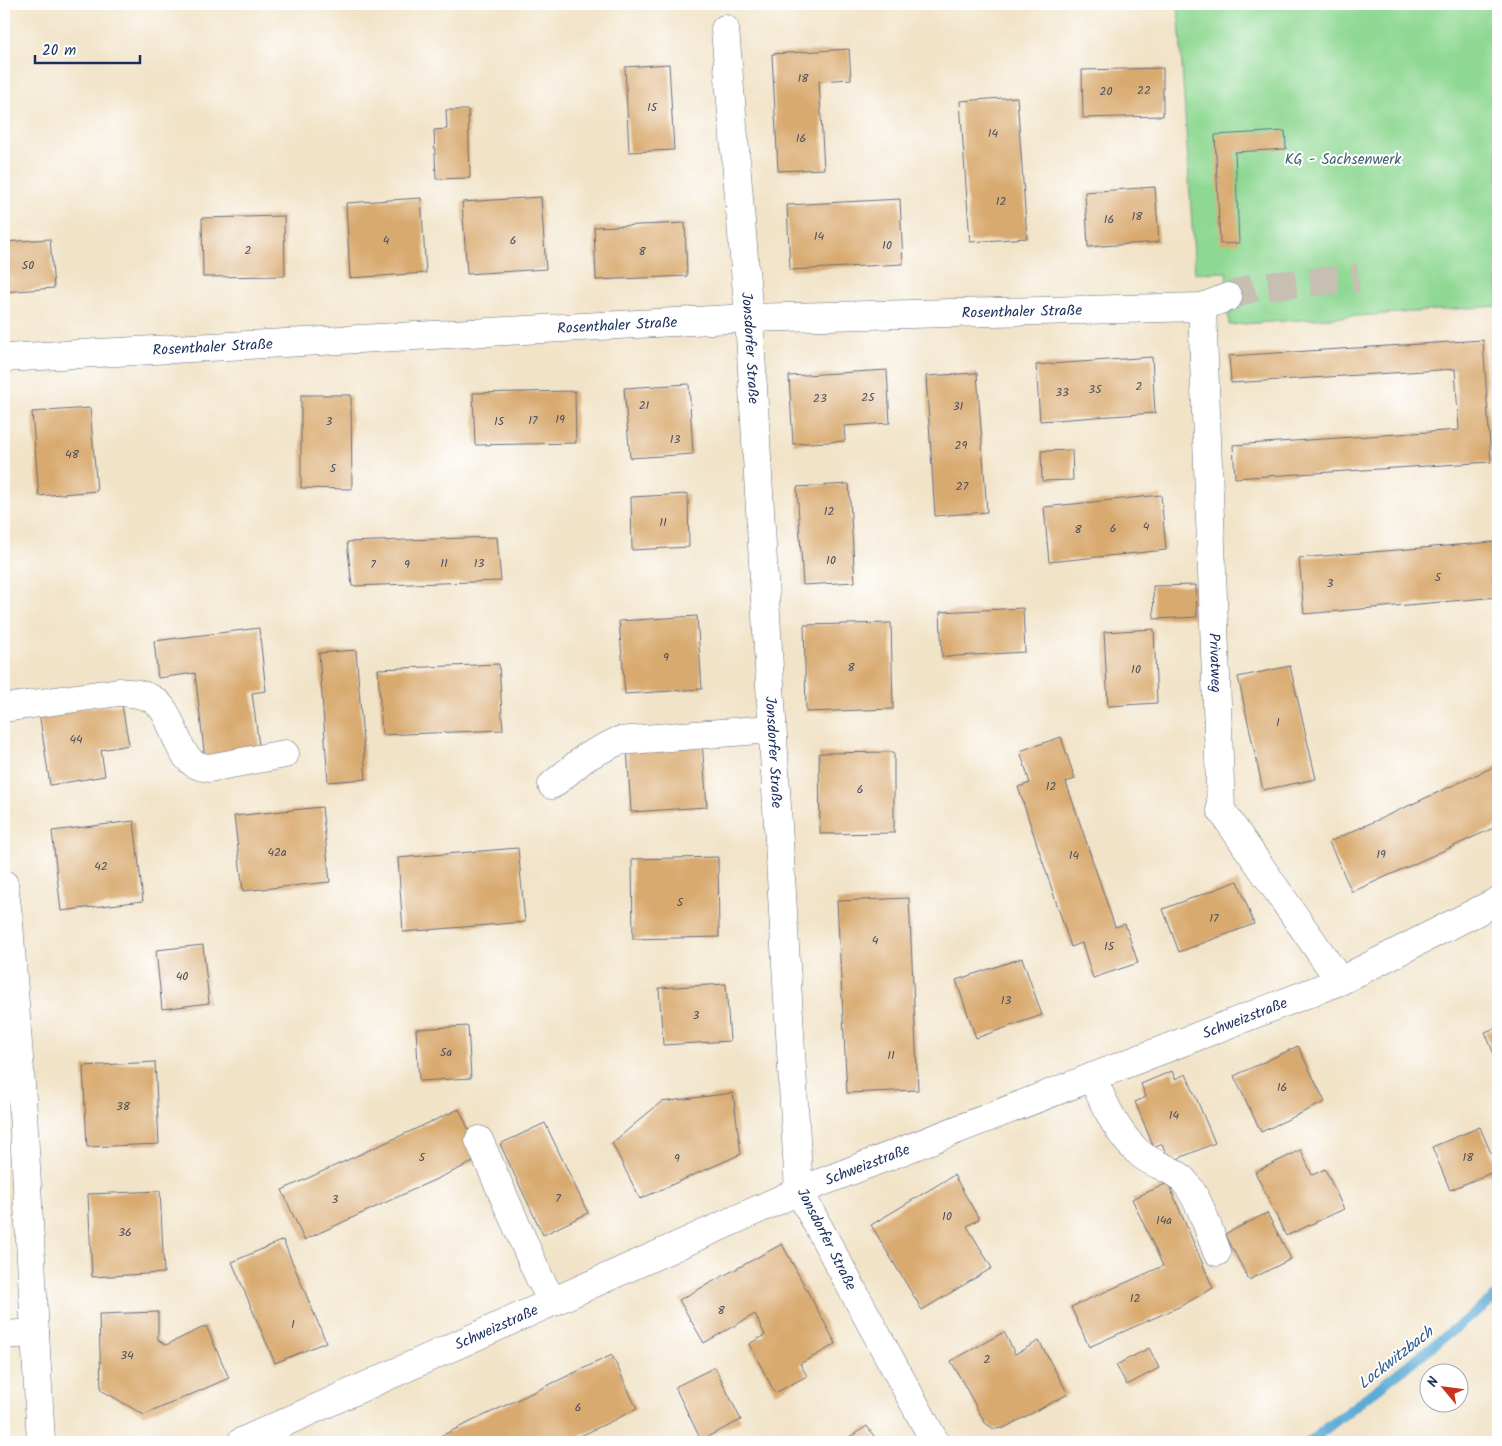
<svg xmlns="http://www.w3.org/2000/svg" width="1502" height="1446" viewBox="0 0 1502 1446" font-family="Kalam,sans-serif">
<style>
.green{fill:#8fd893;stroke:#558478}
.lines{fill:none;stroke-linecap:round;stroke-linejoin:round}
.stream{stroke:#5babd5;stroke-width:10}
.building{fill:#d9aa6f}
.minor-tunnel{stroke:#c6bfb2;stroke-width:28;stroke-dasharray:28 14;stroke-linecap:butt}
.minor-casing{stroke:#666e83;stroke-width:29}
.minor{stroke:#fff;stroke-width:28}
.labels{text-anchor:middle;stroke-width:4;stroke-linejoin:round;paint-order:stroke}
.number-label{font-size:12px;fill:#4a4e62}
.park-label{font-size:15px;fill:#3e626e;stroke:#fff}
.street-label{font-size:15px;fill:#1b2f5e;stroke:#fff}
.water-label{font-size:16px;font-style:italic;fill:#315a88;stroke:#fff}
</style>
<rect width="100%" height="100%" fill="#fff"/>
<filter id="ink" filterUnits="userSpaceOnUse"><feTurbulence type="fractalNoise" baseFrequency=".02" numOctaves="2"/><feDisplacementMap in="SourceGraphic" scale="10" xChannelSelector="R" yChannelSelector="G"/><feConvolveMatrix kernelMatrix="1 2 1 2 8 2 1 2 1" color-interpolation-filters="sRGB"/></filter>
<filter id="wash" filterUnits="userSpaceOnUse"><feTurbulence type="fractalNoise" baseFrequency=".0096" numOctaves="4" result="noise"/><feDisplacementMap in="SourceGraphic" scale="20" xChannelSelector="R" yChannelSelector="G"/><feGaussianBlur stdDeviation="1.12" result="paint"/><feColorMatrix in="noise" values="0 0 0 0 0 0 0 0 0 0 0 0 0 0 0 0 0 1.4 0 .05"/><feComposite in="paint" operator="in"/></filter>
<g filter="url(#wash)">
<rect width="100%" height="100%" fill="#f1e3c7"/>
<!-- green -->
<path class="green" d="M1178 4H1498V306L1229 325 1226 272 1195 273Z"/>
<g class="lines">
<!-- stream -->
<path class="stream" d="M1309 1442 1498 1295"/>
</g>
<g id="blocks">
<!-- building -->
<path class="building" d="M849 49 851 79 819 81 824 169 778 171 772 54Z
M669 64 674 150 629 152 625 67Z
M1163 68V116L1083 118 1082 70Z
M1017 97 1027 238 970 242 960 101Z
M446 110H468L470 178 436 179 434 130 447 129Z
M1285 131 1286 149 1235 152 1239 243 1220 244 1215 135Z
M1155 187 1159 242 1088 247 1085 192Z
M541 197 546 269 467 274 462 202Z
M421 198 426 273 350 278 346 203Z
M900 199 903 264 790 270 787 205Z
M284 216 285 276 203 277 202 218Z
M685 223 687 276 596 280 594 227Z
M50 239 54 288 4 292V242Z
M1483 340 1491 462 1235 478 1233 445 1459 430 1455 369 1231 383 1229 356Z
M1152 357 1155 413 1040 421 1036 365Z
M887 370 890 423 844 426 845 441 793 444 789 376Z
M977 373 987 512 935 516 926 376Z
M689 384 693 454 630 458 624 388Z
M575 391 576 443 475 445 473 393Z
M301 395H351L352 489 301 488Z
M90 408 97 491 39 496 32 412Z
M1072 450 1073 480 1042 481 1041 451Z
M849 484 855 582 803 585 797 487Z
M688 494 689 547 632 550 631 497Z
M1161 495 1166 550 1049 562 1044 507Z
M497 537 501 581 352 586 347 542Z
M1495 542 1498 597 1304 614 1299 558Z
M1196 585 1197 617 1154 619 1153 586Z
M1023 608 1025 652 942 657 940 612Z
M697 616 702 689 625 694 619 621Z
M891 623 893 709 806 712 804 625Z
M259 628 266 691 252 693 260 753 205 760 195 673 158 678 154 641Z
M1154 629 1157 703 1108 706 1104 632Z
M356 650 366 779 328 782 319 653Z
M499 664 503 730 382 735 378 669Z
M1290 666 1316 779 1263 790 1238 677Z
M122 705 129 745 101 750 105 776 50 785 39 712Z
M1061 737 1075 779 1066 782 1115 927 1125 924 1138 963 1093 978 1082 943 1071 947 1018 787 1030 783 1020 751Z
M702 741 707 807 631 812 627 746Z
M894 752V833L820 834 819 753Z
M1498 765V826L1352 892 1329 842Z
M322 807 330 882 243 891 234 816Z
M134 821 143 901 61 911 52 831Z
M518 848 525 922 403 932 398 858Z
M718 857 719 937 633 939 632 859Z
M1238 881 1254 924 1179 952 1163 909Z
M909 898 918 1090 847 1093 837 901Z
M203 945 209 1003 162 1009 156 950Z
M1022 958 1042 1015 976 1038 956 980Z
M726 984 730 1041 663 1045 659 988Z
M468 1026 471 1078 419 1081 416 1029Z
M1498 1027V1064L1485 1032Z
M1298 1046 1325 1102 1261 1132 1234 1076Z
M155 1062 159 1144 87 1147 83 1066Z
M1172 1071 1175 1079 1186 1074 1215 1143 1170 1162 1162 1144 1154 1148 1135 1102 1146 1097 1141 1084Z
M733 1093 741 1154 640 1199 612 1143 661 1102Z
M459 1109 482 1158 304 1240 282 1190Z
M545 1123 588 1213 543 1235 500 1144Z
M1480 1127 1498 1170 1450 1190 1432 1147Z
M1301 1150 1312 1175 1325 1169 1344 1209 1286 1236 1255 1172Z
M954 1175 979 1219 967 1226 992 1268 922 1310 871 1225Z
M1168 1183 1213 1288 1181 1306 1089 1347 1071 1307 1163 1266 1132 1199Z
M160 1191 164 1273 92 1277 88 1194Z
M1267 1213 1291 1259 1249 1280 1225 1234Z
M283 1240 326 1342 275 1363 232 1262Z
M782 1244 836 1344 800 1364 807 1376 775 1393 749 1344 765 1335 755 1314 704 1343 679 1300Z
M158 1312V1340L166 1345 206 1326 229 1378 144 1415 101 1390 99 1314Z
M1004 1332 1015 1354 1039 1341 1068 1394 1004 1428 994 1429 985 1423 951 1361Z
M1149 1348 1159 1368 1127 1385 1116 1365Z
M612 1355 637 1409 568 1442H428Z
M715 1367 741 1420 701 1440 675 1387Z
M867 1426 878 1442H842Z"/>
</g>
</g>
<g filter="url(#ink)">
<use href="#blocks" fill-opacity="0" stroke="#666e83" stroke-width="1"/>
<g class="lines">
<!-- minor-tunnel -->
<path class="minor-tunnel" d="M1228 297 1255 287 1358 278"/>
<defs>
<g id="minor">
<path id="s1" d="M725 29 749 318 799 1191 935 1442"/>
<path id="s2" d="M1202 307 1221 810 1340 981"/>
<path id="s3" d="M4 358 749 318 1202 307 1228 297"/>
<path d="M4 708 119 692C131 693 141 693 152 699 175 711 173 754 197 765 201 767 205 767 209 768L285 754"/>
<path d="M552 785 586 757 618 741 772 729"/>
<path d="M4 884 9 923 23 1112 41 1442"/>
<path d="M1092 1077C1105 1105 1118 1137 1143 1156 1156 1166 1175 1169 1185 1182 1201 1202 1208 1229 1217 1252"/>
<path d="M479 1140 539 1277 553 1302"/>
<path d="M4 1335 35 1333"/>
<path id="s4" d="M241 1442 799 1191 1340 981 1498 901"/>
</g>
</defs>
<!-- minor casing -->
<use href="#minor" class="minor-casing"/>
<!-- minor -->
<use href="#minor" class="minor"/>
</g>
</g>
<g class="labels">
<!-- number labels -->
<g class="number-label">
<text x="803" y="82">18</text>
<text x="1144" y="94">22</text>
<text x="1106" y="95">20</text>
<text x="652" y="111">15</text>
<text x="993" y="137">14</text>
<text x="801" y="142">16</text>
<text x="1001" y="205">12</text>
<text x="1137" y="220">18</text>
<text x="1109" y="223">16</text>
<text x="819" y="240">14</text>
<text x="386" y="244">4</text>
<text x="513" y="244">6</text>
<text x="887" y="249">10</text>
<text x="248" y="254">2</text>
<text x="642" y="255">8</text>
<text x="28" y="269">50</text>
<text x="1139" y="390">2</text>
<text x="1095" y="393">35</text>
<text x="1062" y="396">33</text>
<text x="868" y="401">25</text>
<text x="820" y="402">23</text>
<text x="644" y="409">21</text>
<text x="958" y="410">31</text>
<text x="560" y="423">19</text>
<text x="533" y="424">17</text>
<text x="329" y="425">3</text>
<text x="499" y="425">15</text>
<text x="675" y="443">13</text>
<text x="961" y="449">29</text>
<text x="72" y="458">48</text>
<text x="333" y="472">5</text>
<text x="962" y="490">27</text>
<text x="829" y="515">12</text>
<text x="663" y="526">11</text>
<text x="1146" y="530">4</text>
<text x="1113" y="532">6</text>
<text x="1078" y="533">8</text>
<text x="831" y="564">10</text>
<text x="444" y="567">11</text>
<text x="479" y="567">13</text>
<text x="373" y="568">7</text>
<text x="407" y="568">9</text>
<text x="1438" y="581">5</text>
<text x="1330" y="587">3</text>
<text x="666" y="661">9</text>
<text x="851" y="671">8</text>
<text x="1136" y="673">10</text>
<text x="1278" y="726">1</text>
<text x="76" y="743">44</text>
<text x="1051" y="790">12</text>
<text x="860" y="793">6</text>
<text x="277" y="856">42a</text>
<text x="1381" y="858">19</text>
<text x="1074" y="859">14</text>
<text x="101" y="870">42</text>
<text x="680" y="906">5</text>
<text x="1214" y="922">17</text>
<text x="875" y="944">4</text>
<text x="1109" y="950">15</text>
<text x="182" y="980">40</text>
<text x="1006" y="1004">13</text>
<text x="696" y="1019">3</text>
<text x="446" y="1056">5a</text>
<text x="891" y="1059">11</text>
<text x="1282" y="1091">16</text>
<text x="123" y="1110">38</text>
<text x="1174" y="1119">14</text>
<text x="422" y="1161">5</text>
<text x="1468" y="1161">18</text>
<text x="677" y="1162">9</text>
<text x="558" y="1202">7</text>
<text x="335" y="1203">3</text>
<text x="947" y="1220">10</text>
<text x="1164" y="1224">14a</text>
<text x="125" y="1236">36</text>
<text x="1135" y="1302">12</text>
<text x="721" y="1314">8</text>
<text x="293" y="1328">1</text>
<text x="127" y="1359">34</text>
<text x="987" y="1363">2</text>
<text x="578" y="1411">6</text>
</g>
<!-- park labels -->
<g class="park-label">
<text x="1343" y="164">KG - Sachsenwerk</text>
</g>
<!-- street labels -->
<g class="street-label">
<text dy="5" stroke="none"><textPath href="#s3" startOffset="1019">Rosenthaler Straße</textPath></text>
<text dy="5" stroke="none"><textPath href="#s3" startOffset="614">Rosenthaler Straße</textPath></text>
<text dy="5" stroke="none"><textPath href="#s3" startOffset="209">Rosenthaler Straße</textPath></text>
<text dy="5" stroke="none"><textPath href="#s1" startOffset="320">Jonsdorfer Straße</textPath></text>
<text dy="5" stroke="none"><textPath href="#s2" startOffset="356">Privatweg</textPath></text>
<text dy="5" stroke="none"><textPath href="#s1" startOffset="725">Jonsdorfer Straße</textPath></text>
<text dy="5" stroke="none"><textPath href="#s4" startOffset="1090">Schweizstraße</textPath></text>
<text dy="5" stroke="none"><textPath href="#s4" startOffset="685">Schweizstraße</textPath></text>
<text transform="translate(827 1239) rotate(63)" y="5">Jonsdorfer Straße</text>
<text dy="5" stroke="none"><textPath href="#s4" startOffset="280">Schweizstraße</textPath></text>
</g>
<!-- water labels -->
<g class="water-label">
<text transform="translate(1395 1357) rotate(-38)" y="6">Lockwitzbach</text>
</g>
</g>
<!-- margin -->
<rect width="1502" height="1446" fill="none" stroke="#fff" stroke-width="20"/>
<!-- north arrow -->
<g transform="translate(1444 1388) rotate(299)"><circle r="24" fill="#ffffff" stroke="#a4acbf"/>
<path d="M0-4L9 19L0 12L-9 19Z" fill="#c8321e"/>
<text y="-8" font-size="14" font-weight="bold" text-anchor="middle" fill="#1b2f5e">N</text>
</g>
<!-- scale -->
<path d="M35 55v8h105v-8" fill="none" stroke="#1b2f5e" stroke-width="2.5"/>
<text x="42" y="55" font-size="15" fill="#1b2f5e" stroke="#ffffff" stroke-width="4" paint-order="stroke">20 m</text>
</svg>
